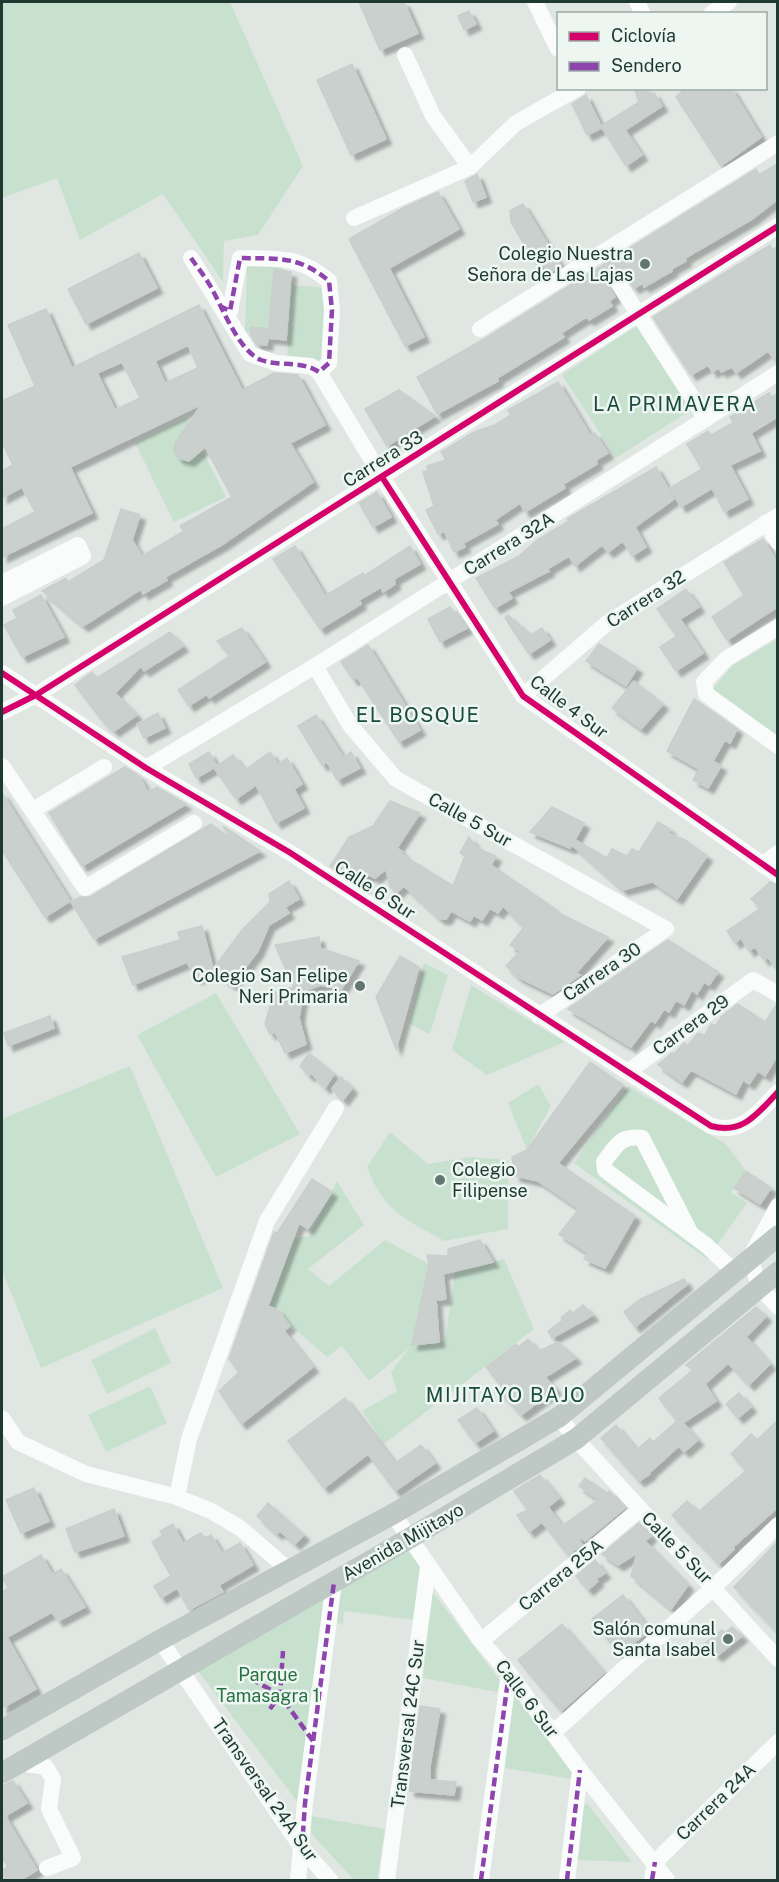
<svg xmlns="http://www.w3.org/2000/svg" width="779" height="1882" viewBox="0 0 779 1882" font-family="'Public Sans',sans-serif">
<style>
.green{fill:#c8e1cf}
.building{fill:#cad0cd;stroke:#c9cfcc;stroke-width:1.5;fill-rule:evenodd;filter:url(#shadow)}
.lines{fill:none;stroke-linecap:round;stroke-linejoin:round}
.minor{stroke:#fafbfb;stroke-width:16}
.major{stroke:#bec8c5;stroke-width:21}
.quiet{stroke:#8e44ad;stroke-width:4.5;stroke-dasharray:9 4.5;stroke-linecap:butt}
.cycleway-casing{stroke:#edf6f1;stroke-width:10}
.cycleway{stroke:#d6006c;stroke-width:6}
.poi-dot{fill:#62766f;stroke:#edf6f1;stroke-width:2}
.labels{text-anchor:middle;stroke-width:5;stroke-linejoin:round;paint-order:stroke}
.poi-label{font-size:18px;fill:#1e3931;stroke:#edf6f1;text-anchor:end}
.street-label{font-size:18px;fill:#1e3931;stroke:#edf6f1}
.park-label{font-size:18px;fill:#277141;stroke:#edf6f1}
.neighbourhood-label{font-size:20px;letter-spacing:1.5px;fill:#1a4b3e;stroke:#edf6f1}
</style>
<defs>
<filter id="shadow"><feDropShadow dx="5.5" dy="5.5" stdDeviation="1.5" flood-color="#0004"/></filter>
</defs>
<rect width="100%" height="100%" fill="#e0e7e3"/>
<!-- green -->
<path class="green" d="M2 2H230L303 166 258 235 224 241 223 282 163 194 80 240 57 178 2 198Z
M247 266 283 267 280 334 245 332Z
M292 285 326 288 321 362 287 359Z
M641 323 694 408 616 458 562 375Z
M186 418 226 497 174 522 135 443Z
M777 639V741L710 692 733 665Z
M424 963 448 975 430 1034 409 1024Z
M471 985 565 1042 487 1075 452 1050Z
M216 993 300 1134 216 1177 137 1035Z
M130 1066 223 1288 41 1368 2 1270V1119Z
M538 1084 551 1106 527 1150 508 1103Z
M628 1086 726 1144 746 1171 731 1192 747 1203 707 1259 574 1163Z
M390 1132 428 1164 470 1157 508 1160V1229L444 1241C404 1218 384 1212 367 1167Z
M337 1181 364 1225 308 1269 329 1286 385 1240 429 1264 412 1345 445 1341 455 1271 504 1259 534 1329 384 1444 362 1411 397 1391 391 1372 409 1348 369 1381 342 1346 327 1357 268 1306 293 1239 309 1236Z
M155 1328 171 1363 107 1394 91 1360Z
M150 1386 167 1423 106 1452 88 1415Z
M406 1547 422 1567 415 1620 344 1611 343 1624 336 1623 338 1588Z
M431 1590 502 1683 497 1692 423 1678Z
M326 1597 299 1804 198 1671Z
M514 1693 572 1773V1779L505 1768Z
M587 1803 632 1862 578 1860 584 1806Z
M311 1816 385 1829 377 1880H354L306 1828Z"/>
<!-- building -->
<path class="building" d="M359 2H404L418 33 380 50Z
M469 11 476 24 464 30 458 16Z
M352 64 386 139 351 155 317 80Z
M634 88H646L650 95 654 93 662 106 625 130 642 155 626 166 601 126 639 102Z
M686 88H731L761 137 721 166 676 97Z
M586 95 602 128 587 135 572 104Z
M777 164V200L752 219 685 258 686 261 671 269 672 271 644 287 643 283 634 288 620 269H610L605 279 615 297 609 301 612 306 589 320 586 317 561 333 564 337 497 378 498 381 437 414 417 377 486 338 756 169 759 175Z
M477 174 486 197 473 202 465 181Z
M438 192 459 229 389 268 424 337 405 346 349 239 403 208Z
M523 204 561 266 553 271 536 264 511 222 510 211Z
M770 245 772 250 777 247V363L768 351 736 373 732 367 721 372 719 368 712 372 708 365 691 375 653 317Z
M139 253 157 288 86 324 68 289Z
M274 269 291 272 286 340 268 338Z
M199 305 244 394V389L274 373 298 375 325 425 290 443 313 482 223 544 165 577 167 580 143 594 141 589 83 626 42 591 66 578 68 582 104 560 121 509 140 515 132 540 142 556 184 531 180 526 232 497 205 447 189 461 178 458 174 451 175 443 202 404 70 467 92 513 2 557V529L35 512 22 487 2 498V471L13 465 2 442V401L35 386 8 325 46 309 72 368ZM188 345 198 368 165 383 155 361ZM122 362 140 398 115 410 97 373Z
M251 327 269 329 267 345 256 344 250 334Z
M558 382 590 435 595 433 608 453 596 460 597 464 563 484 565 488 525 512 520 503 495 520 498 524 463 543 465 547 454 552 444 531 438 534 426 510 434 506 423 472 428 470 427 466 446 460 441 452 474 432 495 425 511 415 508 410Z
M399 390 435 416 387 446 365 409Z
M769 393 772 397 777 394V417L751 433 760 451 730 465 748 499 724 512 712 488 681 507 670 488 702 469 687 444 708 431 711 435 733 423 730 417Z
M656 467 674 499 635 527 646 547 632 556 623 541 608 552 602 545 575 566 569 556 547 569 549 571 508 592 512 598 495 608 476 578 519 556 537 540 569 521 567 519Z
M377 492 391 517 373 527 359 503Z
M763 539 777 562V607L727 640 712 617 744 595 724 562Z
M295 546 325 596 363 573 364 576 410 546 420 564 394 579 395 584 383 592 381 587 359 600 361 604 320 629 273 559Z
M686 589 699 607 680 619 703 653 676 671 660 647 677 636 657 609Z
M41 595 64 637 22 657 4 625 17 618 13 610Z
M450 607 467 628 440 642 428 619Z
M508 615 531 635 542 628 550 640 529 654 505 618Z
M242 628 265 662 209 698 207 694 189 706 178 690 230 656 217 641Z
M170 632 183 646 144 671 141 666 115 693 137 715 114 731 101 719 75 685 92 672 97 678Z
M599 644 637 668 626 686 586 661Z
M368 645 420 730 399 742 357 677 353 680 341 662Z
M634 681 663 704 641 729 612 708Z
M694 699 737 729 730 743 725 740 713 761 721 766 708 788 693 780 699 769 667 751Z
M158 713 165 728 144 738 137 724Z
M316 715 343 757 351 752 360 768 337 780 327 762 322 765 298 726Z
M209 752 217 766 196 778 189 764Z
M270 752 278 764 287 758 302 784 294 789 304 808 276 823 256 785 236 799 214 768 233 755 245 770Z
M125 767 139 776 148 792 157 787 186 804 82 866 49 813Z
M2 793 70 901 45 917 2 850Z
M390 801 420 813 397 848 403 852 401 854 453 886 465 856 460 853 469 837 477 848 496 856 491 865 554 908 552 910 608 937 576 973 580 975 553 994 518 977 506 966 520 951 510 945 524 927 503 906 498 913 490 908 482 920 474 915 470 921 451 911 446 919H440L404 886 397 892 390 887 386 869 375 878 367 874 364 887 330 866 349 837 373 826Z
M552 807 584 823 575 840 607 858 612 849 627 856 632 849 639 852 658 822 670 829 668 833 685 840 707 856 677 899 654 883 655 881 623 890 572 845 570 848 530 832Z
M211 824 231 839 223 826 260 851 94 939 71 902 80 897H90Z
M289 881 299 899 285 907 289 913 269 925 258 951 232 985 212 971 196 979 187 962 133 985 122 957 180 940 178 932 202 926 213 969 242 930 270 902 269 894Z
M770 882 777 885V971L768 957 764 960 755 947 749 951 741 938 735 943 727 931 761 908 751 899Z
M319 937 320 948 359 961 341 990 321 985 303 991 299 1018 306 1044 285 1053 275 1032 270 1034 265 1024 274 992 279 993V988H294L275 945Z
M668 940 718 972 709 985 704 982 697 994 692 990 684 1005 676 1000 669 1012 664 1009 655 1023 651 1020 631 1047 568 1009Z
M400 956 419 967 396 1049 376 997Z
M738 1004 765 1022 777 1004V1056L765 1076 758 1071 749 1084 743 1080 736 1094 691 1070 682 1082 658 1065 672 1053 674 1054 684 1043 688 1045 698 1033 705 1035 711 1024 716 1025 722 1016Z
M50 1016 54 1028 8 1046 4 1033Z
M309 1053 334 1074 325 1088 311 1073 309 1076 300 1066Z
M590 1062 623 1085 558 1163 635 1216 605 1268 584 1259 588 1253 559 1234 579 1209 538 1181 515 1176 512 1157 527 1150Z
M341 1077 352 1088 343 1100 332 1089Z
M746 1171 771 1188 760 1204 734 1188Z
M312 1179 332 1192 308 1229 299 1223 268 1306 278 1310 290 1326 284 1331 313 1367 241 1424 219 1391 239 1372 229 1359 274 1232 277 1233Z
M480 1240 493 1262 443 1274 446 1299 436 1300 439 1342 412 1345 429 1264 427 1255 448 1256V1249Z
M684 1279 687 1284 635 1327 624 1312 639 1300Z
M583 1305 593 1315 552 1338 548 1331 563 1320 561 1318 570 1310 573 1313Z
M756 1307 766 1316 746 1337 770 1364 749 1385 728 1363 705 1384 716 1401 683 1423 698 1440 684 1452 679 1446 649 1473 650 1474 639 1481 601 1438 616 1425 637 1450 650 1438 653 1442 677 1421 659 1398 693 1370 686 1365Z
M528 1339 539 1351 558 1342 576 1358 545 1377 556 1389 521 1415 499 1391 502 1387 486 1367 516 1344 518 1347Z
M739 1393 751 1407 738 1418 726 1404Z
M345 1398 395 1463 421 1445 435 1463 395 1491 368 1454 324 1488 288 1441Z
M477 1408 493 1431 475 1443 458 1420Z
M777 1421V1508L733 1547 734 1549 719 1564 672 1515 687 1501 698 1512 747 1470 731 1454 751 1434 757 1440Z
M540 1475 559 1498 548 1507 562 1526 598 1500 579 1486 585 1478 607 1493 609 1491 625 1508 585 1541 581 1538 579 1540 582 1544 568 1555 542 1522 529 1532 517 1515 528 1510 514 1491Z
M34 1488 49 1521 21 1533 6 1500Z
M268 1503 304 1535 295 1544 280 1531 277 1534 257 1516Z
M114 1509 124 1536 75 1552 66 1529Z
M639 1523 651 1536 645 1541 688 1585 671 1609 631 1576 637 1553 618 1565 602 1554Z
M173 1524 183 1543 201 1533 205 1538 211 1535 222 1553 240 1543 253 1565 219 1585 223 1592 189 1610 177 1588 161 1598 154 1586 171 1576 152 1542 163 1535 160 1531Z
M777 1542V1632L734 1587Z
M41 1555 52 1574 61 1569 85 1607 58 1621 52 1612 7 1637 36 1689 2 1708V1592L8 1588 2 1577Z
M595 1560 605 1573 596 1579 598 1581 588 1590 576 1576Z
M623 1595 650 1630 619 1654 592 1619Z
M562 1624 604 1673 561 1711 518 1660Z
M732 1627 742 1636 717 1656 704 1644 722 1630 725 1633Z
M420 1706 440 1709 430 1765V1780L456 1782 454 1795 409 1791Z
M13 1781 27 1803 5 1816 37 1870 19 1881H2V1870L8 1867 2 1857V1786Z"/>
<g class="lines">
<!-- minor -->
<path class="minor" d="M535 2 558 49
M637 2 643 14
M711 14 729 2
M405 55 433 116 470 167
M354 218 470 167 516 123 578 88
M191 258 250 354 276 363 311 366 319 372 382 477 523 696 778 875
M615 278 706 419
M220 306 230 311 240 258C278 259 298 255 329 281L332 310 329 363 319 372
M480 329 778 143
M765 523 778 542
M2 583 78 545 83 556 74 561 2 598
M778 627 726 659 704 682 706 694 778 746
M315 666 350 725 396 779 666 929 539 1016
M2 673 146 768 289 852 711 1126C743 1135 758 1113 778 1092
M523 696 606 624 778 516
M2 712 36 695 778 226
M2 766 85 888 194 823
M146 768 315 666 778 373
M33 810 104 767
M762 865 778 853
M629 1071 753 980 778 994
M778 1206 750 1257 759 1286 778 1307
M691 1234 642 1138C620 1135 616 1146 604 1162L605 1170 706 1245 734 1271
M559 1417 576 1439 778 1659
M2 1418 18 1442 86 1474 177 1497 211 1511 240 1528 289 1570
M177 1497 189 1439 267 1221 336 1108
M393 1514 481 1641 509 1673 580 1770 667 1880
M160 1640 302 1848 330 1880
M481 1641 640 1509
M553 1733 714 1587 778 1525
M24 1760 27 1764 46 1767 53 1779 49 1809 73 1858 47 1868
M298 1880 305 1803 334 1582
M387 1880 428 1567
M481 1880 509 1673
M567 1880 580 1770
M652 1880 655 1862 778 1742"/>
<!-- major -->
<path class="major" d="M2 1730 160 1640 393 1514 559 1417 778 1236
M2 1773 410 1538 576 1439 778 1272"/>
<!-- quiet -->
<path class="quiet" d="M191 258C198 268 206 278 212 289 223 309 239 351 261 360 281 367 301 360 319 372L329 363 332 310 329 281C298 255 278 259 240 258L230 311 220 306
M239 1672 280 1695 313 1741
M270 1709 280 1695 283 1651
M302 1848 305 1803 334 1582
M481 1880 509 1673
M567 1880 580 1770
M652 1880 655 1862"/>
<defs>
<path id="cycleway" d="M382 477 523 696 778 875
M2 673 146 768 289 852 711 1126C743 1135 758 1113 778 1092
M2 712 36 695 778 226"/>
</defs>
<!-- cycleway casing -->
<use href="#cycleway" class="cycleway-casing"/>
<!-- cycleway -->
<use href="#cycleway" class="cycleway"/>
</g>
<!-- markers -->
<g class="poi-dot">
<circle cx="645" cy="264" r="6"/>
<circle cx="360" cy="986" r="6"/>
<circle cx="440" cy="1180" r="6"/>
<circle cx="728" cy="1639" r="6"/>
</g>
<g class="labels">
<!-- poi labels -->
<g class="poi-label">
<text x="633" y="260">Colegio Nuestra<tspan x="633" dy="21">Señora de Las Lajas</tspan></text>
<text x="348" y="982">Colegio San Felipe<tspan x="348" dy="21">Neri Primaria</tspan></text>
<text x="452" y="1176" text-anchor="start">Colegio<tspan x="452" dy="21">Filipense</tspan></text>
<text x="716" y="1635">Salón comunal<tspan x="716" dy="21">Santa Isabel</tspan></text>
</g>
<!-- street labels -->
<g class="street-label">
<text transform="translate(383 459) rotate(-32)" y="6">Carrera 33</text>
<text transform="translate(509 544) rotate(-32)" y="6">Carrera 32A</text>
<text transform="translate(646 599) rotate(-33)" y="6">Carrera 32</text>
<text transform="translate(569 707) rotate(37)" y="6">Calle 4 Sur</text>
<text transform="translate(470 820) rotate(29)" y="6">Calle 5 Sur</text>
<text transform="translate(375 890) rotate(33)" y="6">Calle 6 Sur</text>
<text transform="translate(602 972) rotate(-34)" y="6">Carrera 30</text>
<text transform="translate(691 1025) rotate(-36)" y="6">Carrera 29</text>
<text transform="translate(403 1542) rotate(-30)" y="6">Avenida Mijitayo</text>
<text transform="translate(677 1548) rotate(46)" y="6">Calle 5 Sur</text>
<text transform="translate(561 1575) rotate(-39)" y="6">Carrera 25A</text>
<text transform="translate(527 1699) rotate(53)" y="6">Calle 6 Sur</text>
<text transform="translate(408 1724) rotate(-83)" y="6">Transversal 24C Sur</text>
<text transform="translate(265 1790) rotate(55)" y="6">Transversal 24A Sur</text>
<text transform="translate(716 1802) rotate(-44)" y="6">Carrera 24A</text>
</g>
<!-- park labels -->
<g class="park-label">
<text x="268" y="1681">Parque<tspan x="268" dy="21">Tamasagra 1</tspan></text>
</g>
<!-- neighbourhood labels -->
<g class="neighbourhood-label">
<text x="675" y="411">LA PRIMAVERA</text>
<text x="418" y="722">EL BOSQUE</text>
<text x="506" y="1402">MIJITAYO BAJO</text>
</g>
</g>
<!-- border -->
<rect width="779" height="1882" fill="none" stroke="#1e3931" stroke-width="6"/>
<!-- legend -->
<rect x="557" y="12" width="210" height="78" fill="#edf6f1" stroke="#9aaaa4" stroke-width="1.5"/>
<rect x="569" y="32" width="30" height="9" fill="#d6006c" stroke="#9aaaa4" stroke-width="1.5"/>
<text x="611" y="42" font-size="18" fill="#1e3931">Ciclovía</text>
<rect x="569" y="62" width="30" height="9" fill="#8e44ad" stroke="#9aaaa4" stroke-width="1.5"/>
<text x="611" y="72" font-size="18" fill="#1e3931">Sendero</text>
</svg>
